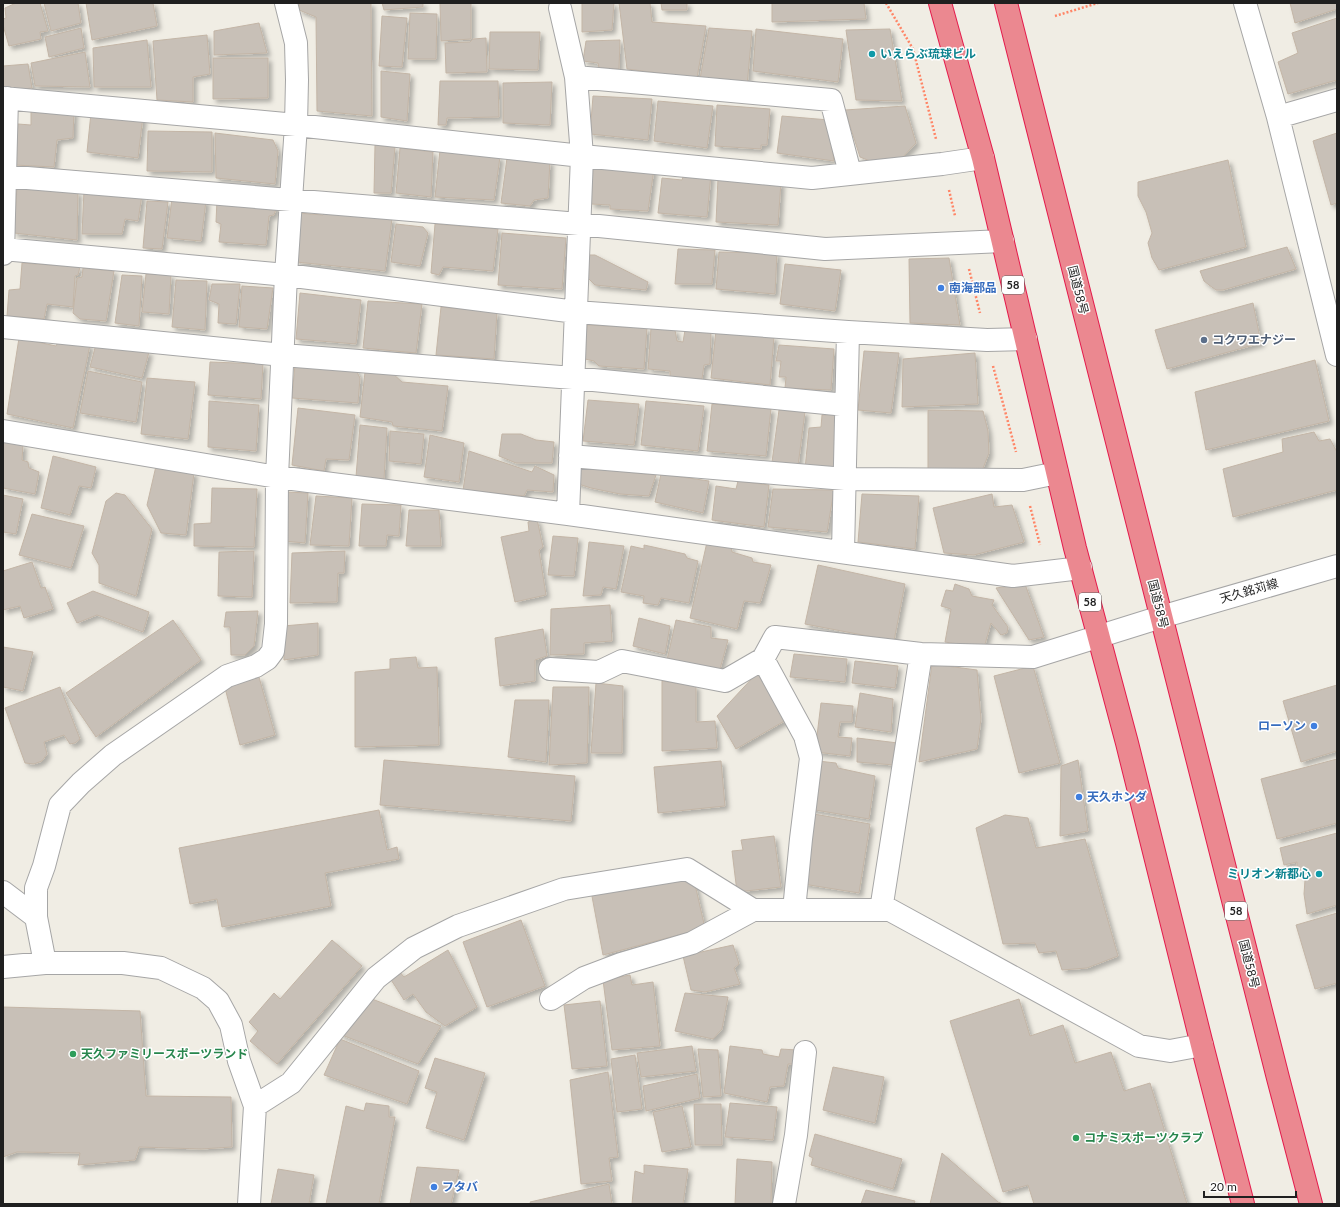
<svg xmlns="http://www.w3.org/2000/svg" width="1340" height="1207" viewBox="0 0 1340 1207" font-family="Lato,'Noto Sans JP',sans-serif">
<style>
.building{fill:#c8c0b7;stroke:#c3b5a6;filter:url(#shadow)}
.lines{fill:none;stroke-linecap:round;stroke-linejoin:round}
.minor-casing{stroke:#a6a6a6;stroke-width:24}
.highway-casing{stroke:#e41b4c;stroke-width:24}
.path{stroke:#ff8566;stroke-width:2.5;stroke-dasharray:2 2;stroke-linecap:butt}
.minor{stroke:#fff;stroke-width:22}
.highway{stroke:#eb8890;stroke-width:22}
.culture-dot{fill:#0f9aa8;stroke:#fff;stroke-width:1.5}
.shop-dot{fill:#3f7fe0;stroke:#fff;stroke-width:1.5}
.service-dot{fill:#5c6f8a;stroke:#fff;stroke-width:1.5}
.leisure-dot{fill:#2e9e5b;stroke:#fff;stroke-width:1.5}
.labels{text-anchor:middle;stroke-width:3;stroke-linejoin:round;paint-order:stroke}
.shield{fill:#fff;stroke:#626262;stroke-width:1}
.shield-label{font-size:11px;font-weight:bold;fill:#1f1f1f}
.culture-label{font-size:12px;font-weight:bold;fill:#0d838f;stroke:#fff;text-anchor:start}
.shop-label{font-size:12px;font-weight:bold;fill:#366cbe;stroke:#fff;text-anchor:start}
.street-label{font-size:12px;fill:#1f1f1f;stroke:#fff}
.service-label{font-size:12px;font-weight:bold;fill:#4e5e75;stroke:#fff;text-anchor:start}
.leisure-label{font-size:12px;font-weight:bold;fill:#27864d;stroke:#fff;text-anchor:start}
</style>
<defs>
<filter id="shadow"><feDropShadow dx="3.5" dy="3.5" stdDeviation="2" flood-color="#0004"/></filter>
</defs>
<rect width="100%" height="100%" fill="#f0ede4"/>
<!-- building -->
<path class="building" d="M16 3H40L48 31 40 32 41 39 9 46 3 25V19L6 18 5 8Z
M44 3H78L81 23 51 31Z
M86 3H153L157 26 92 40Z
M299 3H371L372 116 317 111 316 17 299 10Z
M382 3H423V7L384 10Z
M440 3H471V39L441 41Z
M582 3H614L612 30 582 32Z
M619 3H650L652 22 706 26 697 78 627 69Z
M661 3H687V10H662Z
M772 3H864L866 19 772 22Z
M1290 3H1337V9L1295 23Z
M410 13 437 14 436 59H408Z
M382 16 407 18 402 67 379 66Z
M1337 18V80L1288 94 1278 62 1298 53 1292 33Z
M259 23 267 53 214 55V31Z
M81 28 84 48 49 57 45 37Z
M709 28 752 31 747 86 700 79Z
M756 29 843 39 838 82 753 71Z
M890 29 902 101 856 100 846 30Z
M490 32H540L538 70 489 69Z
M207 35 210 74 193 77V102L157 100 153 41Z
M486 38 487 72 446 73 445 43 470 42 473 39Z
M147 40 151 87H94L93 48Z
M620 40 619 69 599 68 598 63 583 61 586 41Z
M85 52 90 87 35 86 31 63Z
M213 58H268V98L213 99Z
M28 64 32 88 6 91 3 88V66Z
M381 71 410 74 407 121 381 117Z
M440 81H498L499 117 447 118 446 125H438Z
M552 82 550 125 503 123V83Z
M593 96 652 99 648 140 590 134Z
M658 101 713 106 707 148 654 141Z
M717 105 770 109 767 145H761V149L715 146Z
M905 106 916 143 902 158 870 161 860 157 845 110Z
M31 108 74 110 73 138 57 140 54 167 14 165 18 124 31 125Z
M91 113 143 116 138 158 87 152Z
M782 116 829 120 834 161 777 153Z
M148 131 212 132V172L147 171Z
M215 133 273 140 278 151 275 184 216 178Z
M1337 133V203L1331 205 1313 141Z
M375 145 395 147 391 193H374Z
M400 148 433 152 431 197 396 193Z
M440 150 500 157 494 200 435 197Z
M507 158 550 161 548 198 534 200 530 206 501 203Z
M1228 160 1246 247 1159 270 1152 258 1148 243 1152 233 1146 212 1138 196V182Z
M593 168 654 169 648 211 610 209V205L591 204Z
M685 171 711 174 707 217 658 213 662 178 682 180Z
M718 178 781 182 778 225 716 222Z
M17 187 78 192 77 240 14 233Z
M84 190 142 195 138 221 125 219 122 234H82Z
M172 198 206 201 201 241 167 238Z
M217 200 277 206 274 215 269 216 266 245 219 242 221 224 216 222Z
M147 201 168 202 162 249 143 248Z
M328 209 392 219 385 271 296 262 298 213 323 215Z
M396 224 423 227 428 233 420 266 391 262Z
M435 224 498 229 493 271 443 267 439 275 431 273Z
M502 233 566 238 562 289 498 285Z
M1287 247 1296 269 1223 290H1216L1209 285 1204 281 1200 271Z
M678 249 715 250 712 284H675Z
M719 252 777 253 775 294 716 289Z
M589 255H595L648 282 646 290 595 285 588 278Z
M949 258 960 325 910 323 909 259Z
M22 263 80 267 78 275 75 276 73 307 47 304 44 319 7 316 9 290 20 289Z
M785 264 841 270 835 311 780 304Z
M83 268 114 271 106 321 80 319 73 313 77 278 82 277Z
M146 274 171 275 169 314 142 312Z
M122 275 142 276 139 326 115 323Z
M176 280 207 281 205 330 172 327Z
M212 284H240L236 324 218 323 219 304 209 300Z
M242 286 273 288 267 329 239 327Z
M300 293 361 300 356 344 296 339Z
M368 301 422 304 416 353 363 348Z
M1253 303 1261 343 1167 369 1155 330Z
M441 307 497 312 494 359 436 355Z
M587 325 647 328 644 369 599 366 594 361 585 359Z
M651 328 675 330 677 341 683 342 685 330 711 333 710 364 704 365 702 379 681 378 670 379V371L648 369Z
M716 330 774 337 770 385 711 378Z
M19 338 56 346 59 340 90 345 73 428 7 414Z
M96 344 149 352 142 378 90 367Z
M779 345 834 349 831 390 785 388 786 377H779L781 361H776Z
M864 351 899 353 891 413 858 410Z
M975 353 978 404 902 407 903 359Z
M1315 360 1329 421 1206 450 1195 392Z
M210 362 263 364 261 399 208 395Z
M295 364 355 368 360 378 358 403 292 398Z
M88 371 142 382 136 422 80 413Z
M365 372H391L402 382 448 386 442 431 393 426 392 422 360 417Z
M147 378 195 382 188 439 141 434Z
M588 400 639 404 634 445 583 441Z
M209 401 259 405 256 451 208 447Z
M646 401 704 406 698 451 641 445Z
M712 404 771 409 766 456 707 451Z
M298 408 355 415 349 460 326 459 324 471 292 465Z
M779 410 805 412 798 466 772 462Z
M928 410 983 411 988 431 989 453 982 471 928 470Z
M837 414 835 471 805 469 809 428 821 427 822 415Z
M360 425 387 428 384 479 356 477Z
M390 431 424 434 421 464 389 461Z
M1314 432 1319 441 1330 439 1337 452V490L1233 517 1223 469 1283 452 1282 439Z
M502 434H521L536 440 554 442 552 463H516L499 456Z
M430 435 464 443 459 482 424 477Z
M3 441 23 445 22 460 28 462 29 468 39 472 35 494 3 488Z
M469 451 532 472 535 466 554 475 553 492 527 490 524 496 463 490Z
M53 456 96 467 91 488 79 486 70 515 41 508Z
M156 466 194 473 186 535 161 533 147 505Z
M577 467 656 475 649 496 620 494 591 488 575 483Z
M661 474 709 481 703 513 655 502Z
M738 481 769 485 764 527 712 520 716 486 736 489Z
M212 488 257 489 254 547 194 546V524L211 523Z
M773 489 834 490 827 532 768 527Z
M286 492 308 493 305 543 284 541Z
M116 493 125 495 152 529 136 596 99 583V565L92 553 106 501Z
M862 494 919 496 915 549 858 542Z
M992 494 994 507 1012 505 1024 542 974 555 944 553 933 508Z
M3 495 23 499 16 534 3 532Z
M316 496 352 498 349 546 310 545Z
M362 504 401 505 399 536 387 535 386 546H359Z
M409 510H439L441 546H406Z
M32 514 84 526 71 568 19 555Z
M537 519 543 547 539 550 546 595 515 602 501 537 529 531 528 522Z
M553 536 578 538 574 576 548 575Z
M589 542 624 546 616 589 603 587 601 595 583 596Z
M707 542 731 546 732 552 752 558 753 562 771 565 760 603 744 601 737 629 690 618Z
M644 545 685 554 687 558 698 561 689 603 661 598 658 605 643 603 644 596 621 592 631 546 644 549Z
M254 551 252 597 218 596 219 552Z
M345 551 344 573H338L337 602 290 603 292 553Z
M32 562 41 588 45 587 53 609 24 618 20 606 3 610V571Z
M818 565 905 584 894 641 805 624Z
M955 584 969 589 972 596 994 600 992 605 1008 627 1007 633 1001 635 991 623 984 648 945 642 951 609 941 606 946 590 953 591Z
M1025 584 1044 637 1029 640 996 588Z
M93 591 149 612 143 632 97 615 77 623 67 603Z
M610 605 612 641 584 643V654L550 655 551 609Z
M258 611 254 646 245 655H231L230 627H224L226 612Z
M639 618 670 626 665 654 633 646Z
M173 620 201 660 96 737 66 693Z
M676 620 711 627V638L728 640 720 669 667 660Z
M318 623V655L284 660 283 626Z
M543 629 547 656 535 660V681L500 686 495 638Z
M3 647 33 652 23 691 3 687Z
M794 654 847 659 845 682 790 677Z
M416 657 418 668 437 667 439 745 355 747V672L390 669V659Z
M855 661 898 666 895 688 852 683Z
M932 664 977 670 981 719 977 749 919 762Z
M1033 666 1060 763 1019 773 994 676Z
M757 673 788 719 736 749 717 716Z
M259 677 275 735 240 745 225 688Z
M662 681 696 686V722L715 721 717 748 662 751Z
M596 683 623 686 622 753H591Z
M1337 685V751L1301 762 1283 701Z
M60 687 80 739 75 743 70 744 64 735 44 742 47 754 42 761 34 764 25 763 5 708Z
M553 687H589L587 763 549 765Z
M860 693 893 699 891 732 855 727Z
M515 700H549L546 762 508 757Z
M821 703 853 706 852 722H840L838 737 852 738 850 756 815 752Z
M857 738 898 743 894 765 857 762Z
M1337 759V823L1277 839 1261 779Z
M384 760 575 776 571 821 380 805Z
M1078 760 1088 831 1060 836 1061 766Z
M721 761 725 806 658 813 654 767Z
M818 761 836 763 838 768 875 776 869 819 809 809Z
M379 810 387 850 397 847 399 859 325 873 331 906 222 927 217 899 190 904 179 848Z
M814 814 870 824 859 893 803 884Z
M1005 815 1028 818 1036 848 1085 839 1118 956 1087 968 1062 970 1056 951 1039 953 1035 943 1003 944 976 828Z
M1337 833V905L1307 914 1304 894 1305 880 1297 869V862L1284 865 1280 848Z
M774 836 781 887 737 892 732 851 743 850 741 840Z
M694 880 705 928 603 955 591 891Z
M1337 913V983L1315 989 1296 925Z
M521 920 545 986 487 1007 463 942Z
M332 940 362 966 277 1064 250 1041 258 1031 249 1022 274 993 280 999Z
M733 945 739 964 734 968 740 984 705 992 691 990 683 956Z
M448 950 477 1007 445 1026 426 1012 413 994 404 1000 388 975 399 971 404 977Z
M630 975 632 985 653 982 660 1046 612 1050 603 980Z
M685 993 728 997 722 1029 713 1039 675 1031Z
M367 997 441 1026 418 1064 339 1034Z
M1019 999 1030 1036 1063 1025 1075 1063 1111 1052 1124 1091 1150 1083 1187 1204H1034L1028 1185 1003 1192 950 1021Z
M600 1001 607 1066 572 1069 564 1005Z
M3 1007 140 1011 146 1096 231 1097 232 1147 201 1149 139 1147 135 1160 78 1165 80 1153 17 1152 3 1157Z
M340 1039 419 1071 407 1104 324 1075Z
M692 1046 696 1071 641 1077 637 1053Z
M730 1046 762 1050 763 1054 779 1057 781 1049 797 1050V1064H788L784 1086 770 1087 767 1102 724 1093Z
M698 1049 718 1050 721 1096 703 1097Z
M635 1055 642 1109 617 1112 611 1059Z
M435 1058 485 1073 464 1140 426 1128 437 1092 425 1088Z
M833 1067 884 1077 875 1123 823 1110Z
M608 1072 618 1157 609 1158 612 1181 581 1184 570 1080Z
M697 1074 700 1098 646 1111 643 1086Z
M366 1103 389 1106V1117H395L379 1204H326L346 1106 364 1111Z
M730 1103 777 1107 773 1140 725 1137Z
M694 1104H721L722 1145H695Z
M682 1106 691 1147 662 1152 653 1112Z
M815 1134 902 1159 893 1189 811 1165 813 1158 809 1156Z
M942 1153 998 1202 1003 1204H930Z
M737 1159 772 1162 771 1204H735Z
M644 1165 688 1169 683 1204H632L635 1171 644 1174Z
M417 1167 459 1170 451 1204H410Z
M278 1169 314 1175 309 1204H271Z
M609 1184 612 1204H531L530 1202Z
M866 1190 915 1201 914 1204H861Z"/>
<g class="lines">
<defs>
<path id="minor" d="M1245 3 1278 117 1337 355
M560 8 576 77 831 100 850 173
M3 98 296 125 582 156 812 178 942 164 983 158
M1278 117 1337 100
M3 176 579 224 825 249 1003 241
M3 249 286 275 576 312 848 332 987 340 1026 339
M3 254 7 98
M3 327 283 355 573 378 846 405
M3 431 277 477 568 514 1013 576 1081 568
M570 456 845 479 1023 480 1057 473
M568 514 582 156 576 77
M843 552 848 332
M763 659 805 736 811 758 801 839 794 910
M550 669 599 672 622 661 725 681 763 659 775 637 921 654 1033 657 1161 617 1337 566
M3 892 36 917
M881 910 921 654
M45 963 36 917V888L44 866 60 805 81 783 113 755 227 676 256 666 267 659 273 651 276 624 277 477 286 275 296 125 297 80 296 43 286 3
M3 967 45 963H123L161 968 203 988 218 1001 231 1025 239 1061 255 1106 249 1204
M551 999 584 978 621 964 692 943 753 910
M255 1106 291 1083 376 978 414 948 458 926 564 889 687 869 753 910H890L1139 1046 1170 1051 1202 1045
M784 1204 796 1135 805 1052"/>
<path id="highway" d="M940 3 983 158 1075 548 1127 743 1202 1045 1243 1204
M1006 3 1278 1078 1311 1204"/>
</defs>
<!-- minor casing -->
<use href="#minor" class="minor-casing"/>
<!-- highway casing -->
<use href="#highway" class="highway-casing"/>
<!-- path -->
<path class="path" d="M886 3 913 49 936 139
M1055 16 1098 3
M949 190 955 216
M969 269 980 313
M993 366 1016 452
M1030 506 1040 545"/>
<!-- minor -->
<use href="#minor" class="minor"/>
<!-- highway -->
<use href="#highway" class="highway"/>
</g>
<!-- markers -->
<g class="culture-dot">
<circle cx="872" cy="54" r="4"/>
<circle cx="1319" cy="874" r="4"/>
</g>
<g class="shop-dot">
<circle cx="941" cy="288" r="4"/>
<circle cx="1314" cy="726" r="4"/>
<circle cx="1079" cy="797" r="4"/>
<circle cx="434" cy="1187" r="4"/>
</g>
<circle class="service-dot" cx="1204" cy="340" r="4"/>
<g class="leisure-dot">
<circle cx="73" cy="1054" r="4"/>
<circle cx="1076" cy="1138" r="4"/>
</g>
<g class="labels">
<!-- shield labels -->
<g class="shield">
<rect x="1002" y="276" width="22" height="18" rx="3"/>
<rect x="1079" y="593" width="22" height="18" rx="3"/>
<rect x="1225" y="902" width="22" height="18" rx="3"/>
</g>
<g class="shield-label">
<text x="1013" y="289">58</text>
<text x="1090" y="606">58</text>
<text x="1236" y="915">58</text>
</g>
<!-- culture labels -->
<g class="culture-label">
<text x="880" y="58">いえらぶ琉球ビル</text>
<text x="1311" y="878" text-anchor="end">ミリオン新都心</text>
</g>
<!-- shop labels -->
<g class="shop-label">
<text x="949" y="292">南海部品</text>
<text x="1306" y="730" text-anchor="end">ローソン</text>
<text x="1087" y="801">天久ホンダ</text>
<text x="442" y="1191">フタバ</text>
</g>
<!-- street labels -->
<g class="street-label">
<text transform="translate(1078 290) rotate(76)" y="4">国道58号</text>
<text transform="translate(1249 591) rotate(-16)" y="4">天久銘苅線</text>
<text transform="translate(1158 604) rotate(76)" y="4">国道58号</text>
<text transform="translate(1249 964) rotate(76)" y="4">国道58号</text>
</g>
<!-- service labels -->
<g class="service-label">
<text x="1212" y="344">コクワエナジー</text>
</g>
<!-- leisure labels -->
<g class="leisure-label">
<text x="81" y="1058">天久ファミリースポーツランド</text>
<text x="1084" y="1142">コナミスポーツクラブ</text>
</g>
</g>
<!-- border -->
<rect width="1340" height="1207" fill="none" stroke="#1f1f1f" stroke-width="8"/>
<!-- scale -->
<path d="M1204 1191v6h92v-6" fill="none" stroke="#1f1f1f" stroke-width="2"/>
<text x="1210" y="1191" font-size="12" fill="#1f1f1f" stroke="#ffffff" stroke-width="3" paint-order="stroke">20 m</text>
</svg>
